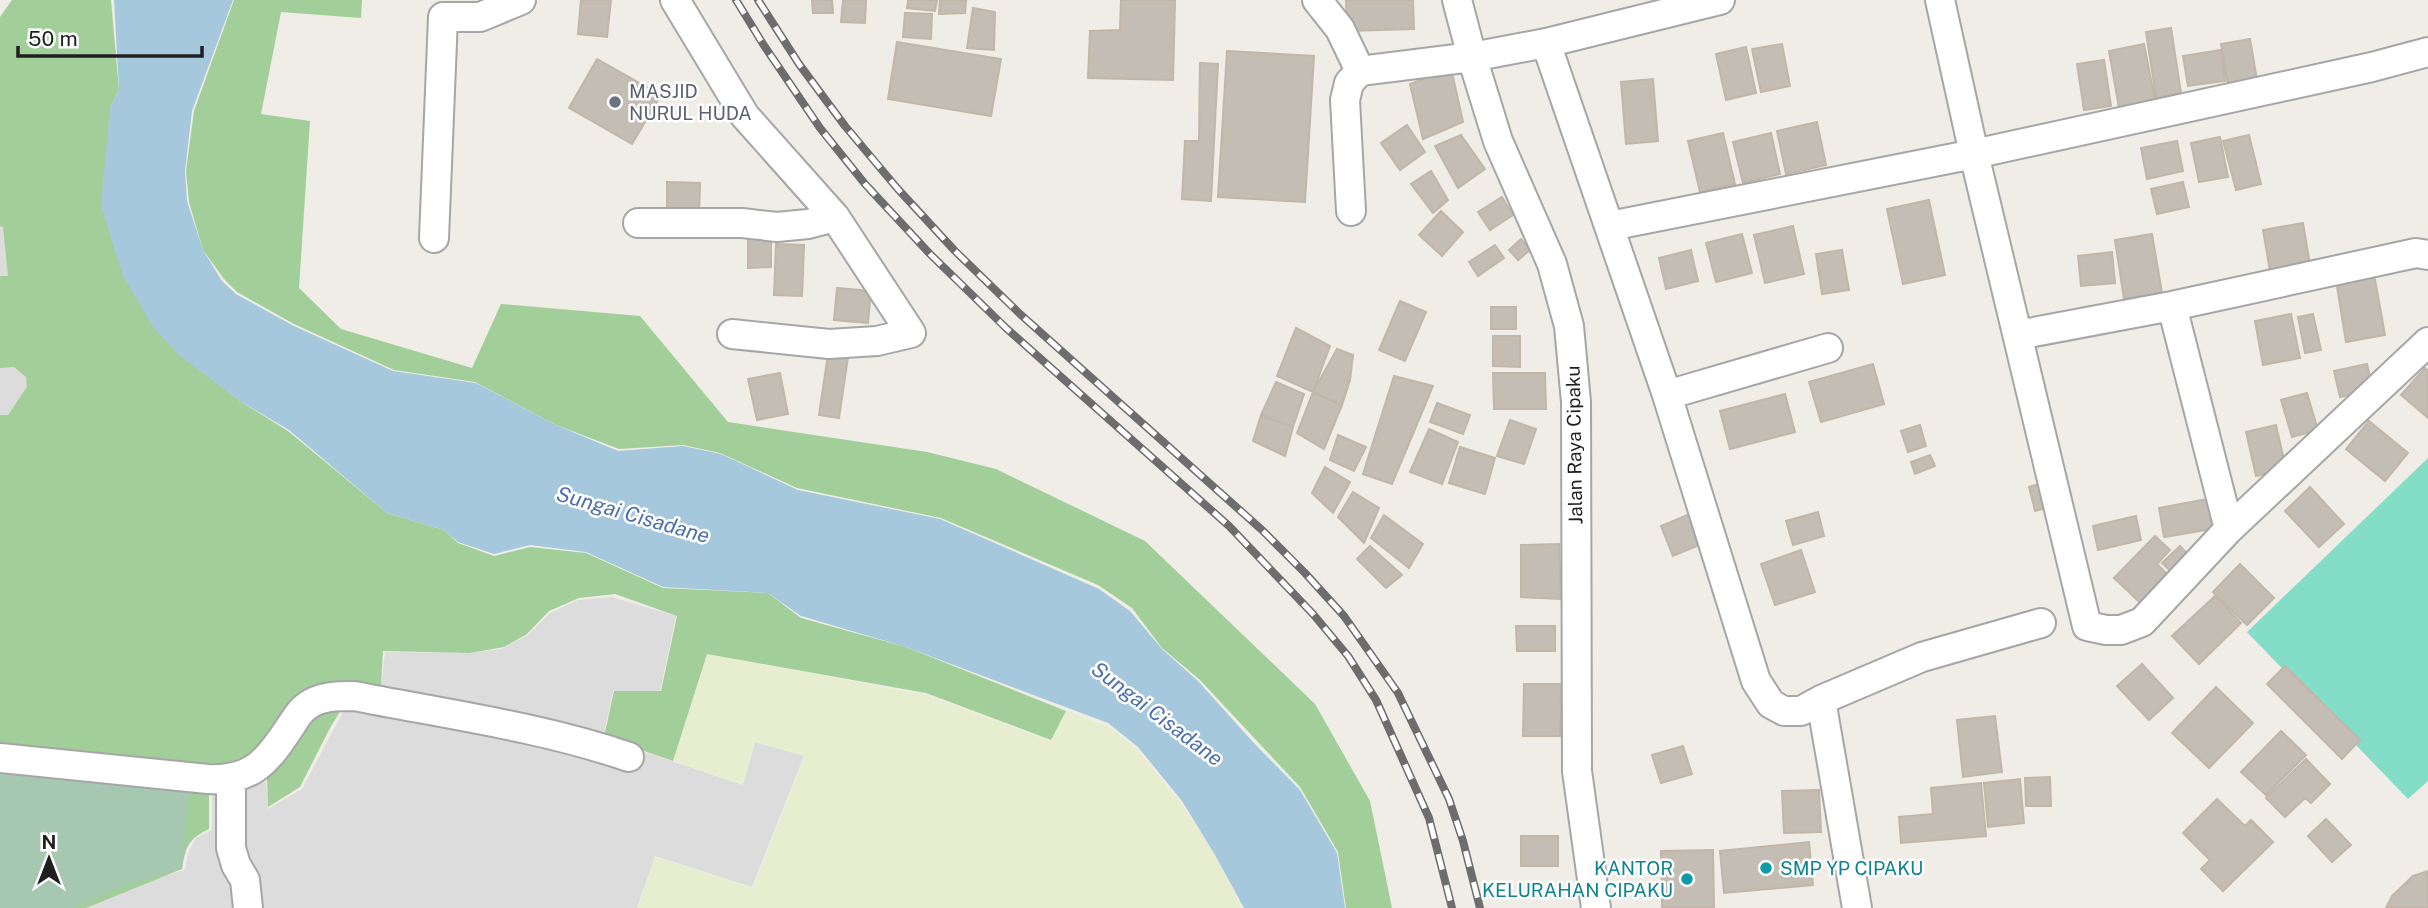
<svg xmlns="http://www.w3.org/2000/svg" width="2428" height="908" viewBox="0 0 2428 908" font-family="'Public Sans',sans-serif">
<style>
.residential{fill:#dddcdc}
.farmland{fill:#e7eed0}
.forest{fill:#a2ce9a}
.cemetery{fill:#a6c8b0}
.pitch{fill:#84ddc7}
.water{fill:#a6c8dc}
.building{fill:#c4bdb4;stroke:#c1b6a7;stroke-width:2}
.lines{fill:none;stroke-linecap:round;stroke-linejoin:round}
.minor-casing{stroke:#a6a6a6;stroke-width:32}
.minor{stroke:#fff;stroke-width:28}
.rail-casing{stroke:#6d6d6d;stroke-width:8}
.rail{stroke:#fff;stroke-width:5;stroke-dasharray:16;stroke-linecap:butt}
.worship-dot{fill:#6b7280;stroke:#fff;stroke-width:2.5}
.culture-dot{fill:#0f9aa8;stroke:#fff;stroke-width:2.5}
.labels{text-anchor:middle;stroke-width:5;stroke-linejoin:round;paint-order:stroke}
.worship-label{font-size:19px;fill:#5b616d;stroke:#fff;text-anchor:start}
.street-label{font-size:19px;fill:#1f1f1f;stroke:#fff}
.culture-label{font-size:19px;fill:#0d838f;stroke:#fff;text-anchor:end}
.water-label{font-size:21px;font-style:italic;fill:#4c6fad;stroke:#fff}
</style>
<rect width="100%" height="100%" fill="#efede5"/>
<!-- residential -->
<path class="residential" d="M0 220 4 225 43 370 8 415 0 419Z
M612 597 676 616 660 691H613L603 738 743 785 755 742 804 756 752 887 655 856 637 908H61L75 900 185 870 188 853 196 838 212 830V785L266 782 268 809 302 789 353 693 381 686 385 652 470 653 501 649 528 635 550 613 578 600Z"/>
<!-- farmland -->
<path class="farmland" d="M707 654 926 695 1050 741 1066 711 1108 726 1136 749 1180 802 1215 855 1242 908H638L655 857 753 888 805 756 755 742 743 784 673 761Z"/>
<!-- forest -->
<path class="forest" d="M12 0H111L119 90 110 108 179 354 240 401 288 431 387 513 444 530 458 543 494 556 530 547 586 553 663 588 768 593 801 618 906 647 1066 711 1051 740 926 693 707 654 673 761 604 737 614 691H661L677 616 615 594 579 598 549 611 527 634 504 647 470 653 383 651 381 685 352 692 330 728 300 787 268 807 267 779 209 783V829C188 839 186 846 182 869L86 908H56L0 769V415H8L27 387 26 377 14 367 0 368V276H8L3 227 0 226V17Z
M234 0H362L361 18 281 12 261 114 310 121 299 288 341 329 472 368 501 304 640 316 728 422 927 452 996 469 1145 541 1315 704 1370 801 1392 908H1346L1338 852 1300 787 1200 680 1162 648 1132 608 1098 585 941 518 797 488 720 453 683 445 619 449 556 425 475 382 394 370 294 324 237 292 224 279 203 250 189 202 186 171 194 111Z"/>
<!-- cemetery -->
<path class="cemetery" d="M0 753 192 763 182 869 126 885 75 908H0Z"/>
<!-- pitch -->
<path class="pitch" d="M2428 458V781L2408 799 2247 632Z"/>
<!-- water -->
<path class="water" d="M114 0H233L192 111 185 171 187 201 203 250 222 281 236 294 294 326 393 371 476 383 556 425 618 451 683 446 721 454 798 490 940 519 1099 589 1130 611 1162 649 1198 681 1252 741 1300 790 1337 853 1345 908H1244L1215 855 1182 801 1138 747 1108 723 906 647 801 616 768 593 663 587 586 552 530 545 494 554 458 542 444 530 387 513 289 430 240 401 179 355 153 327 123 276 101 205 110 108 119 90Z"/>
<!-- building -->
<path class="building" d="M581 0H611L607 37 578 34Z
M812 0H832L833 13H813Z
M843 0H866L865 23 841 22Z
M908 0H937L935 11 907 8Z
M940 0H966L965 13 939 14Z
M1121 0H1175L1173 80 1088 78 1090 31 1120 30Z
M1346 0H1413L1414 29 1347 31Z
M973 8 995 12 994 50 967 48Z
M905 13 932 14 931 39 903 37Z
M2171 28 2181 93 2156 97 2146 32Z
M2250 39 2257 80 2228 85 2221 44Z
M897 42 1001 59 991 116 888 99Z
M1782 44 1790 86 1761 92 1752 49Z
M2144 44 2155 101 2119 108 2109 51Z
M1746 47 1756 93 1726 100 1716 54Z
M2221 50 2225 81 2188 86 2183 56Z
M1227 51 1314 56 1305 202 1218 197Z
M597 59 661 95 632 144 569 108Z
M2104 60 2111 106 2084 110 2077 64Z
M1200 63 1218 64 1211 201 1182 199 1185 141H1199Z
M1451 68 1463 122 1423 139 1410 84Z
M1653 79 1658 141 1626 144 1621 82Z
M1817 122 1826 165 1786 174 1777 131Z
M1407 125 1425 152 1400 170 1381 143Z
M1723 133 1735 184 1700 192 1688 141Z
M1771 133 1780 174 1743 183 1733 142Z
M1461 135 1485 169 1458 188 1435 146Z
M2249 135 2261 184 2236 190 2223 141Z
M2220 137 2228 177 2199 182 2191 143Z
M2177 141 2183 171 2147 179 2141 148Z
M1431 171 1448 200 1433 213 1411 184Z
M667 182 700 183 699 216 667 215Z
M2183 182 2189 207 2157 214 2151 189Z
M1502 197 1513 215 1490 230 1478 212Z
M1929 200 1945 275 1903 284 1887 209Z
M1441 211 1463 232 1442 256 1419 235Z
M2303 223 2310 265 2270 271 2263 230Z
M1793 226 1804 274 1765 283 1754 235Z
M748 232H771V267L748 268Z
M1742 234 1752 273 1716 282 1706 243Z
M2152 234 2162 293 2124 299 2115 240Z
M1521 239 1530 250 1518 260 1509 250Z
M776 244 804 245 802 296 774 295Z
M1495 245 1504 258 1478 276 1469 262Z
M1691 250 1698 281 1666 289 1659 258Z
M1842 250 1849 290 1822 294 1816 254Z
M2112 252 2115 283 2081 286 2078 256Z
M2374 274 2385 335 2346 342 2336 280Z
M837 288 871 291 868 323 834 320Z
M1400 301 1426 312 1405 361 1379 350Z
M1491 307H1516V329H1491Z
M2291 314 2300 358 2263 365 2255 321Z
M2313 314 2321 350 2305 353 2298 317Z
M1296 328 1330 346 1313 392 1277 376Z
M1493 336H1520V367L1493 366Z
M1337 349 1353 355 1350 380 1342 405 1313 392Z
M828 354 848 357 839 418 819 415Z
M1873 364 1884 404 1821 422 1809 382Z
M2367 364 2373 390 2340 397 2334 371Z
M2425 368 2428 371V418L2401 395Z
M780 373 788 414 757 420 748 379Z
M1493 373H1545L1546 409H1494Z
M1394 376 1433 386 1392 484 1363 474Z
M1276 382 1304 394 1293 427 1261 415Z
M1313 392 1342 405 1324 449 1297 433Z
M2307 393 2318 430 2292 437 2281 400Z
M1785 394 1795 432 1730 449 1720 411Z
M1437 403 1470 415 1463 434 1430 422Z
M1261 415 1293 427 1285 456 1253 441Z
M1510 420 1536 429 1524 464 1497 456Z
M2369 421 2408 453 2385 481 2346 449Z
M1920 425 1926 446 1908 452 1901 431Z
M2276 425 2286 469 2256 476 2246 432Z
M1429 429 1458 442 1442 484 1410 472Z
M1338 435 1366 447 1354 471 1330 460Z
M1460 447 1495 458 1485 494 1449 483Z
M1930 455 1935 466 1915 474 1911 462Z
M1325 467 1350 482 1333 513 1312 493Z
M2049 481 2056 505 2035 511 2029 487Z
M2310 487 2344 524 2319 547 2285 511Z
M1353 492 1379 508 1364 543 1338 517Z
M2213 498 2218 528 2164 537 2159 508Z
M1697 511 1709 541 1673 556 1661 526Z
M1818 512 1824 536 1793 545 1786 521Z
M1384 515 1423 544 1409 568 1371 538Z
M2136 516 2141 540 2098 550 2093 526Z
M2155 536 2170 550 2157 564 2176 583 2149 611 2114 578Z
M1559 544 1561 599 1521 597V545Z
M1370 546 1402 575 1386 588 1357 559Z
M2180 546 2196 563 2179 579 2162 563Z
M1801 550 1815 592 1775 605 1761 564Z
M2240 564 2274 598 2247 625 2213 592Z
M2215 596 2241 623 2199 664 2172 636Z
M1516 626H1555V651H1517Z
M2142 664 2173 698 2149 720 2117 686Z
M2285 666 2360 740 2342 759 2267 684Z
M1524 684H1561L1560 736H1523Z
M2216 687 2253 723 2209 768 2172 733Z
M1995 716 2002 772 1963 777 1957 720Z
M2281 731 2306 755 2266 795 2241 772Z
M1683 746 1692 774 1661 783 1652 755Z
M2306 759 2330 784 2311 803 2305 798 2285 817 2266 798Z
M2050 777 2051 806H2026L2025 778Z
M2020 779 2024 823 1988 827 1984 783Z
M1981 783 1986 836 1901 843 1899 817 1933 814 1931 788Z
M1819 790 1821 832 1784 833 1782 791Z
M2217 799 2245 826 2251 820 2273 842 2223 891 2201 869 2210 860 2183 833Z
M2326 819 2351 845 2332 862 2308 836Z
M1521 836H1558V866H1521Z
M1809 842 1813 885 1724 893 1720 851Z
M1713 850 1714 908H1662L1661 851Z
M2428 871V908H2386L2392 896 2413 876Z"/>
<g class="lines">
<defs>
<path id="minor" d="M675 0 745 116 835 217 911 333 877 341 829 344 732 334
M1317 0 1340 29 1360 71
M1457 0 1472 57 1498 141 1552 264 1569 326 1576 402 1577 771 1596 908
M1940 0 1974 154 2087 626 2106 630H2121L2142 622 2229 529 2428 342
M1546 43 1667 395 1756 681 1771 704 1784 711H1801L1821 700 1922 657 2041 623
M1351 211 1345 100 1349 83 1360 71 1472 57 1546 43 1720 0
M638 223H742L777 227 808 224 835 217
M1610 226 1974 154 2372 67 2428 52
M434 238 443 17H480L521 0
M2172 306 2229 529
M2018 335 2172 306 2416 253 2428 255
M1667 395 1828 348
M1821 700 1857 908
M0 758 208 779C252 781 267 762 290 727 295 720 299 711 307 706 320 696 338 696 354 696 446 714 541 727 629 757
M231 779V848L236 865 245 880 248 908"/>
</defs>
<!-- minor casing -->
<use href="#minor" class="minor-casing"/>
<!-- minor -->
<use href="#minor" class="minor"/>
<defs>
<path id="rail" d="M736 0 763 44 820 128 865 184 930 254 1006 328 1229 526 1313 614 1348 656 1376 700 1429 818 1452 908
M758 0 799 64 845 126 897 188 955 251 1020 314 1262 530 1305 573 1344 616 1398 693 1449 799 1463 841 1480 908"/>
</defs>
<!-- rail casing -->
<use href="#rail" class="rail-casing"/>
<!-- rail -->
<use href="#rail" class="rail"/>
</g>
<!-- markers -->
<circle class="worship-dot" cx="615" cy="102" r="7"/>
<g class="culture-dot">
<circle cx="1766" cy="868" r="7"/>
<circle cx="1687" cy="879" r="7"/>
</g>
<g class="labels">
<!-- worship labels -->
<g class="worship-label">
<text x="629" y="98">MASJID<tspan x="629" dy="22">NURUL HUDA</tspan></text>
</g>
<!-- street labels -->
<g class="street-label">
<text transform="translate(1574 445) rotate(-91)" y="7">Jalan Raya Cipaku</text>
</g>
<!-- culture labels -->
<g class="culture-label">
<text x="1673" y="875">KANTOR<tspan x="1673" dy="22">KELURAHAN CIPAKU</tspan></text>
<text x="1780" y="875" text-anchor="start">SMP YP CIPAKU</text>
</g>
<!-- water labels -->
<g class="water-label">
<text transform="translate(633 515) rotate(16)" y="7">Sungai Cisadane</text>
<text transform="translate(1157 714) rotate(37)" y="7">Sungai Cisadane</text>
</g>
</g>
<!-- north arrow -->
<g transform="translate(49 859)" stroke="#ffffff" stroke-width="5" paint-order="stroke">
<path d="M0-5L12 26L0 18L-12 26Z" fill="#1f1f1f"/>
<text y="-10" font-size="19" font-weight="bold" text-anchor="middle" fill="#1f1f1f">N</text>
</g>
<!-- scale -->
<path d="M18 46v10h184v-10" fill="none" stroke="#1f1f1f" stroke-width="3.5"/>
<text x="28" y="46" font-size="21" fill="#1f1f1f" stroke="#ffffff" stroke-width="5" paint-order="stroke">50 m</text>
</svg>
